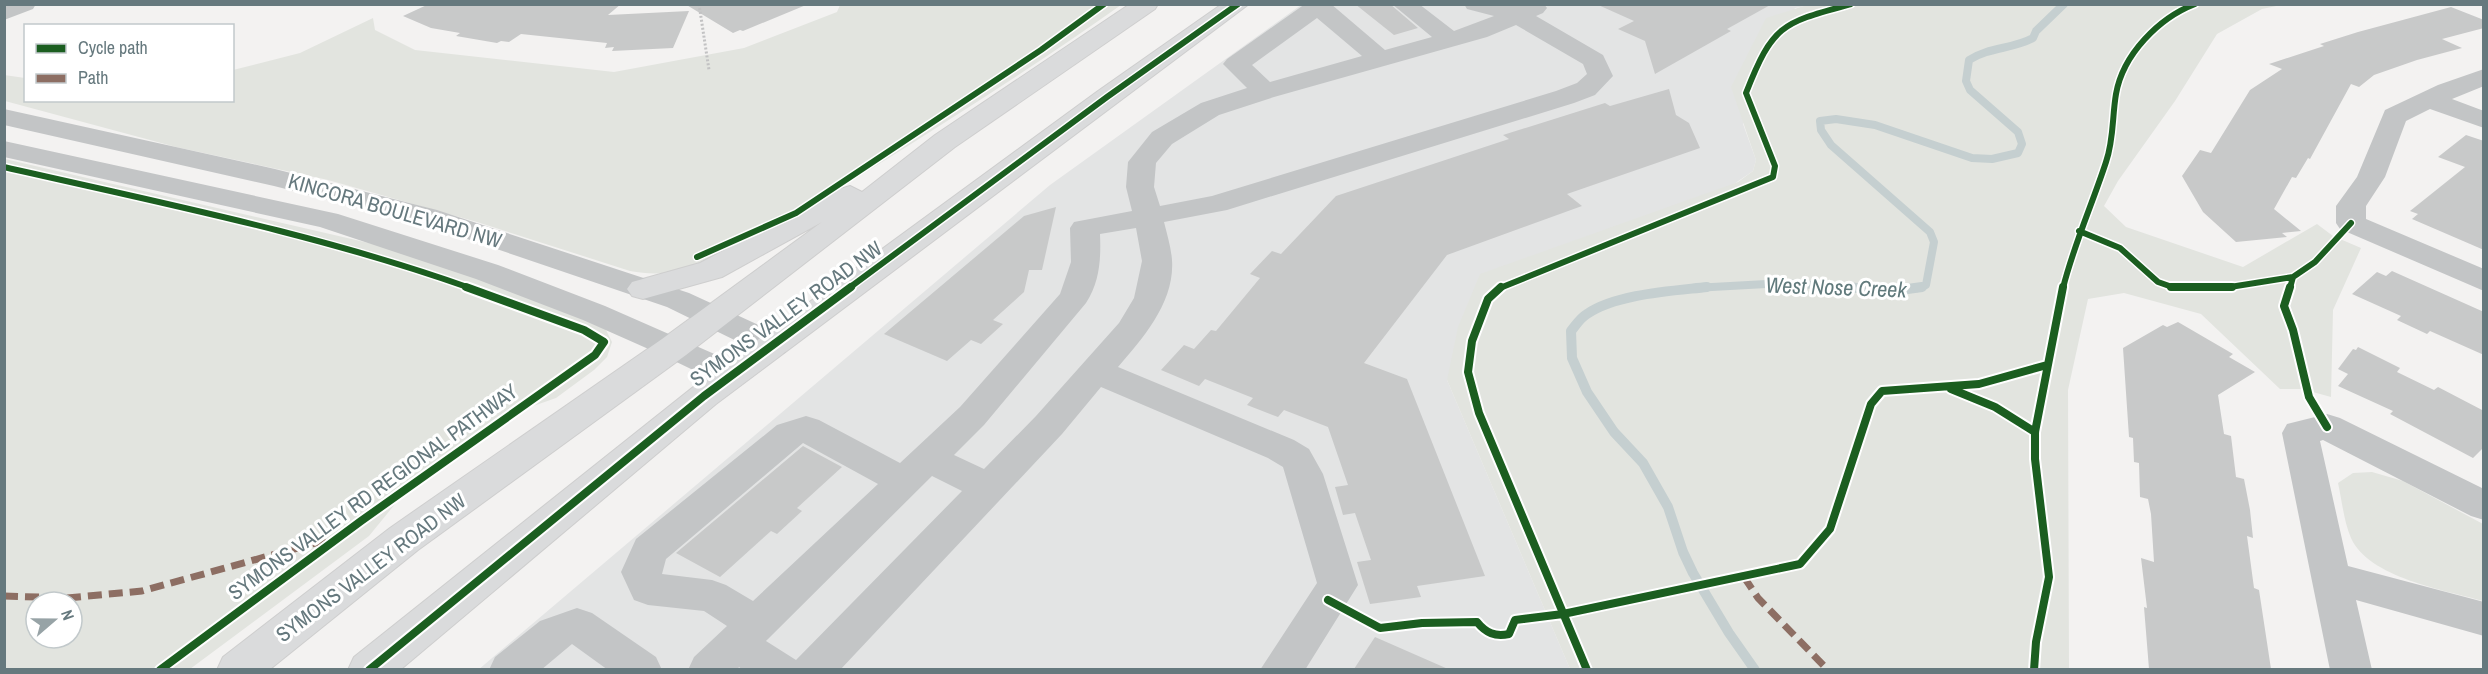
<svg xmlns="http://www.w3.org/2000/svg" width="2488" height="674" viewBox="0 0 2488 674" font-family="'Archivo Narrow',sans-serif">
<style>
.built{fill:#e3e4e4}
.green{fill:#e2e4df;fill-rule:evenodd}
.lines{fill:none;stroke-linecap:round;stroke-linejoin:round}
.stream-far1{stroke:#c5cfd0;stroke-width:8}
.stream{stroke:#c5cfd0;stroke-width:10}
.building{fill:#c8c9c9}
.major-casing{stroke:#cecece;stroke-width:2}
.path{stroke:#c2c2c3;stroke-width:3;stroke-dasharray:2 2;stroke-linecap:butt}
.minor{fill:#c3c5c6;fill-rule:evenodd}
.major{fill:#dadbdc;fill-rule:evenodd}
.quiet{stroke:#8d6e63;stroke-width:7;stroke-dasharray:14 7;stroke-linecap:butt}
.cycleway-far1-casing{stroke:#fff;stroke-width:9}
.cycleway-casing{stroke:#fff;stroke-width:12}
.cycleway-far1{stroke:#1b5e20;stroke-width:6}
.cycleway{stroke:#1b5e20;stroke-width:8}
.labels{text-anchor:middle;stroke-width:6;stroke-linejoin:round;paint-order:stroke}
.street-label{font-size:21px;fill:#66797e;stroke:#fff}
.water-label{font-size:22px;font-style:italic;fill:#617a7c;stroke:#fff}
</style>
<rect width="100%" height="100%" fill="#f3f2f1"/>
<!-- built -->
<path class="built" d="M1301 5H1810L1795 8 1743 124 1756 160 1753 171 1447 380 1570 669 478 670 1050 185Z"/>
<!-- green -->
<path class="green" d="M1810 4 2281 5 2262 9 2217 34 2175 101 2118 181 2104 206 2126 227 2243 267 2317 224 2333 236 2361 248 2333 310 2331 397 2302 389H2280L2201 314 2124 293 2088 299 2068 390 2069 669H1570L1447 380 1458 327 1480 274 1738 182 1753 171 1756 160 1731 87 1766 18Z
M840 5H1121C1039 63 955 117 869 170 812 206 745 252 680 270 663 275 647 274 630 271L477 222 328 180 176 147 5 101 4 75 25 78 26 100H232L233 70 300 53 373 18 375 30 415 50 614 72 744 48 837 12Z
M5 159 382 246 558 305 603 324 612 342 607 357 594 370 556 398 519 411 400 498 369 536 190 669 5 670ZM36 602H72V638H36Z
M2372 472 2403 481 2483 524V601C2445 590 2369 578 2351 538 2344 522 2342 501 2338 483L2353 473Z"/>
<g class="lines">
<!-- stream-far1 -->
<path class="stream-far1" d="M1694 288 1783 283 1858 288
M1918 288 1926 285 1934 242 1930 232 1831 145 1821 130 1820 121 1836 119 1875 125 1972 158 1992 159 2018 153 2022 144 2018 132 1970 90 1966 81 1969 60C1989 47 2013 49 2033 38L2036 31 2064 4"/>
<!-- stream -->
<path class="stream" d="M1707 287C1672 291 1616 294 1587 314 1580 318 1576 325 1571 331L1572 358 1587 392 1614 432 1643 463 1668 507 1683 552 1693 573 1729 633 1755 670
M1846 287 1893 291 1922 287"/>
</g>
<!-- building -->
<path class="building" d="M429 4H621L608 15 689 11 673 48 612 51 614 47 605 48 607 43 521 34 509 42 501 41 497 43 456 36 460 33 431 28 403 16Z
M685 4H806V5L743 31 740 30 733 33Z
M1355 4H1390L1418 28 1394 35Z
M1596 4H1772L1727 29 1731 31 1655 74 1645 41 1618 29 1634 21Z
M2451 7 2484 20V28L2442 39 2462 48 2417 60 2374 75 2359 87 2351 84 2310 159 2308 158 2296 178 2292 177 2274 209 2301 231 2282 233 2287 237 2236 242 2203 212 2182 176 2200 150 2211 153 2250 90 2282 69 2269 64 2324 46 2320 44 2358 32Z
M1669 89 1676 115 1689 123 1700 148 1567 194 1582 206 1447 255 1364 363 1407 379 1485 576 1417 586 1421 597 1370 604 1357 562 1371 560 1355 513 1343 515 1335 487 1348 485 1328 427 1284 410 1278 417 1247 405 1253 398 1205 379 1199 386 1161 370 1184 345 1194 349 1211 330 1216 331 1260 278 1250 274 1272 251 1281 254 1336 196 1509 139 1503 135 1605 103 1610 106Z
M2466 135 2484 141V250L2412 219 2418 214 2410 211 2465 167 2438 157Z
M1056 207 1042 270H1029L1024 292 993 320 1003 324 981 344 971 340 947 361 884 334 1024 216Z
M2392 271 2484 312V355L2430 331 2427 334 2397 320 2401 316 2352 294 2377 272 2386 276Z
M2178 322 2233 354 2229 357 2255 372 2218 395 2224 434 2231 436 2236 477 2244 479 2250 510 2253 538 2247 536 2254 588 2259 590 2271 669H2149L2144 607 2147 608 2141 558 2154 562 2151 514 2148 499 2140 497 2139 463 2134 462 2133 438 2129 437 2123 348 2163 325 2167 327Z
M2358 347 2400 368 2397 372 2434 390 2438 387 2484 411V447L2473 458 2390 414 2393 411 2338 386 2348 374 2338 369 2353 349 2356 350Z
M803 446 842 467 797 508 802 511 777 534 771 531 720 577 676 553Z
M1375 637 1448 669H1354Z"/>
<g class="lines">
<defs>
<path id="major" d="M1130 4H1158L1155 9 955 147 686 355 418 550 269 670H217L223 657 390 528 662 339 822 222 722 277 643 299 632 296 627 289 632 282 700 263 840 189 850 186 862 192 935 135Z
M1222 4H1249L716 404 400 670H348L354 657 692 388 1098 91Z"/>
</defs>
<!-- major casing -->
<use href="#major" class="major-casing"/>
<!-- path -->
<path class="path" d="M699 4 709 70"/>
<!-- minor -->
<path class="minor" d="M4 4H36L33 9 4 20Z
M1305 4H1331L1385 50 1432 37 1392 4H1419L1454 31 1494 16 1467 9 1464 4H1544L1547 8 1543 13 1536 16 1603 55 1613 76 1595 95 1574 103 1227 210 1164 222C1167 234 1171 247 1172 260 1175 302 1143 338 1118 367L1294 440 1309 449 1323 474 1358 585 1305 670H1260L1317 583 1283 467 1268 458 1101 387 1062 434 840 670H743L739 667 737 670H688L694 657 727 626 704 611 648 605 634 600 621 572 636 539 777 425 806 416 819 420 900 463 960 407 1060 294 1071 262 1070 228 1074 222 1132 211 1126 187 1128 162 1152 132 1201 103 1247 88 1223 64 1227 59ZM1317 18 1362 56 1270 82 1252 65ZM1516 25 1583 64 1587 74 1577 83 1556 91 1212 196 1160 206 1154 187 1156 163 1172 144 1219 115 1274 97 1487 37ZM1136 228 1142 261 1134 298 1119 323 1036 416 984 469 954 455 984 425 1086 303C1100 282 1101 258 1100 234ZM803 443 878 484 753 601 726 585 712 580 662 574 666 559ZM932 476 962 491 796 660 766 641Z
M2484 69V86L2452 99 2484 111V128L2430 109 2406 121 2385 177 2366 206V219L2484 269V291L2340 229 2336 223V206L2357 177 2385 110 2438 85Z
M4 109 275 169 437 210 689 293 785 337 790 345 785 353 773 356 761 353 667 307 417 222 274 186 4 125Z
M4 141 338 214 498 265 605 306 744 367 749 375 744 383 732 387 720 383 662 355 583 320 476 279 320 227 4 157Z
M2327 414 2340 418 2484 489V520L2471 516 2323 440 2320 441 2348 566 2484 602V636L2356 600 2372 670H2330L2282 433 2287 424Z
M577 608 592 613 656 657 662 670H608L572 644 541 670H489L495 657 540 621Z"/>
<!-- major -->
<use href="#major" class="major"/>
<!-- quiet -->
<path class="quiet" d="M1744 577 1758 598 1828 670
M4 596 67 598 142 591 330 539"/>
<defs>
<path id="cycleway-far1" d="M4 167C161 203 318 234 470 288
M2079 231 2120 248 2158 282 2175 288 2230 287 2293 277
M697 257 796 213 1041 50 1104 4
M849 288 1107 97 1238 4
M1500 288 1773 177 1775 166 1746 93C1773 24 1782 23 1851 4
M2063 288C2074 244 2092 205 2106 162 2114 139 2112 117 2116 94 2123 54 2159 18 2195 4
M2290 288 2293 277 2315 262 2351 223"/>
<path id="cycleway" d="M1501 287 1488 299 1472 341 1468 372 1479 413 1587 670
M2171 287H2232
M2290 287 2284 306 2293 330 2309 397 2327 427
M1951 389 1995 407 2035 432
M1328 600 1380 628 1422 623 1477 622C1486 633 1495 637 1509 634L1515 620 1563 614 1800 564 1830 529 1871 404 1882 391 1979 384 2047 365
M160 670 361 521 595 355 604 342 584 330 466 287
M369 670 704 396 851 287
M2034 670 2036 642 2049 577 2035 459V432L2063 287"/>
</defs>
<!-- cycleway-far1 casing -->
<use href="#cycleway-far1" class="cycleway-far1-casing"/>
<!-- cycleway casing -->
<use href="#cycleway" class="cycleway-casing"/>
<!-- cycleway-far1 -->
<use href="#cycleway-far1" class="cycleway-far1"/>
<!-- cycleway -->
<use href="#cycleway" class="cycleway"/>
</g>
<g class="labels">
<!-- street labels -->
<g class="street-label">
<text transform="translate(395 211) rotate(16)" y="7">KINCORA BOULEVARD NW</text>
<text transform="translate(786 314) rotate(-36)" y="7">SYMONS VALLEY ROAD NW</text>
<text transform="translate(373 492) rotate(-36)" y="7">SYMONS VALLEY RD REGIONAL PATHWAY</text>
<text transform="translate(371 568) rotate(-37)" y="7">SYMONS VALLEY ROAD NW</text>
</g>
<!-- water labels -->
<g class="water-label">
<text transform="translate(1836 287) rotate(2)" y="8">West Nose Creek</text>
</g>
</g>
<!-- border -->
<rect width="2488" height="674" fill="none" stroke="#66797e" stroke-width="12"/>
<!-- legend -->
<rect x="24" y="24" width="210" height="78" fill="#ffffff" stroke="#c2c9cb" stroke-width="1.5"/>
<rect x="36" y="44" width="30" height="9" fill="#1b5e20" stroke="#c2c9cb" stroke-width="1.5"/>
<text x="78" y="54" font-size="18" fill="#66797e">Cycle path</text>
<rect x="36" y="74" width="30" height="9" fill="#8d6e63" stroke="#c2c9cb" stroke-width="1.5"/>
<text x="78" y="84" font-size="18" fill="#66797e">Path</text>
<!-- north arrow -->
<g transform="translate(54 620) rotate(70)"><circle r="28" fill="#ffffff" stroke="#c2c9cb" stroke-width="1.5"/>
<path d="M0-4.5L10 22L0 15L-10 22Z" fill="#97a3a6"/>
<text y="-9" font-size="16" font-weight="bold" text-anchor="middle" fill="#66797e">N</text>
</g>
</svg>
